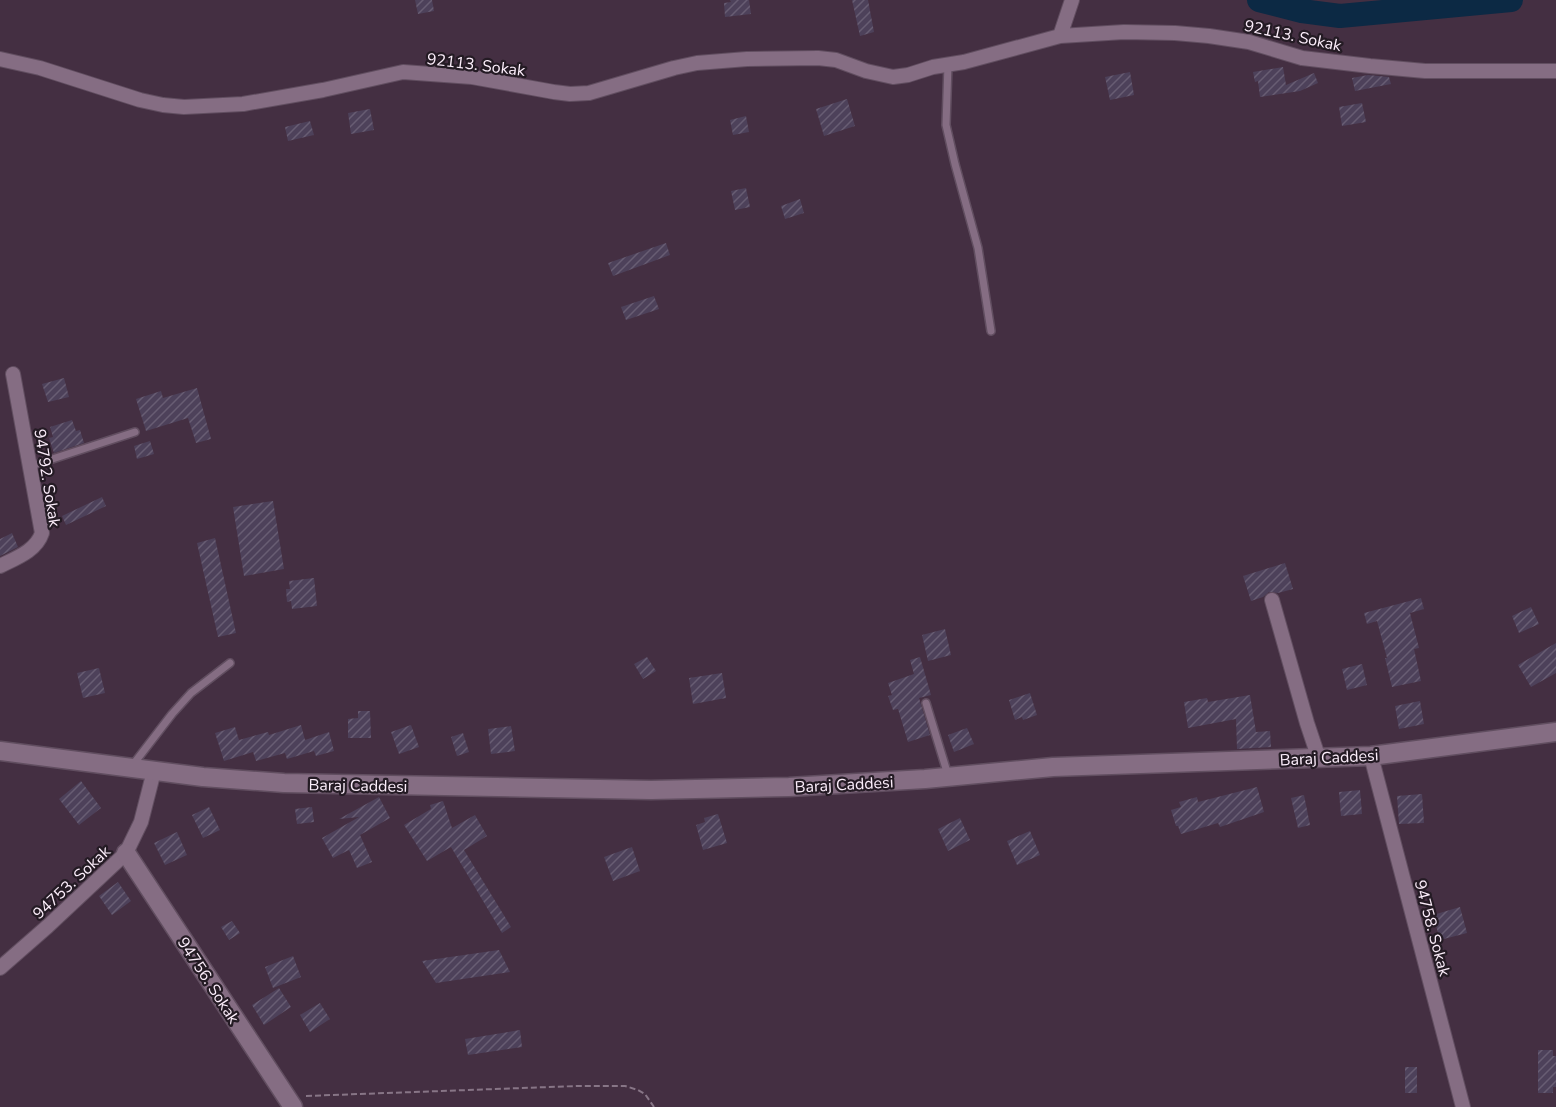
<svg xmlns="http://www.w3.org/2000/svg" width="1556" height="1107" viewBox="0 0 1556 1107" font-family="'Nunito Sans',sans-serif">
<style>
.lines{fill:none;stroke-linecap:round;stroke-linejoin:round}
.river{stroke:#0c2944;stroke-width:24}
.building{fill:url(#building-hatch)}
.lane-casing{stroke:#614e60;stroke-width:10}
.street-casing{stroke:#614e60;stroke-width:16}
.secondary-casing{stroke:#614e60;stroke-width:21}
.path{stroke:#877586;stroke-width:2;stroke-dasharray:6 3;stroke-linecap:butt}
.lane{stroke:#856d83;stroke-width:7}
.street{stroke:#856d83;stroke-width:14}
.secondary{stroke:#856d83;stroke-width:18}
.labels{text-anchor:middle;stroke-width:4.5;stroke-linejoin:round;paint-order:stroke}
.street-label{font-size:16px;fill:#fceefb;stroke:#241b24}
</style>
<defs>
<pattern id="building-hatch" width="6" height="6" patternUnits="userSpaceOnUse" patternTransform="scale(1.5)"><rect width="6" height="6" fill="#4d415a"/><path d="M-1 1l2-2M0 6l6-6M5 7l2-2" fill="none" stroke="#685d73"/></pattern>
</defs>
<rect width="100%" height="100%" fill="#442f42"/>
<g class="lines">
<!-- river -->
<path class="river" d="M1259 0 1302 11 1340 16 1511 0"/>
</g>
<!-- building -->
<path class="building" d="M415 0H432L434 11 418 14Z
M730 0H749L751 14 725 17 724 3 731 2Z
M852 0H868L874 32 860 36Z
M1283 67 1286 85 1314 73 1318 83 1300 91 1260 97 1258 81 1255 82 1253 72Z
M1130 72 1134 95 1110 100 1105 77Z
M1368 75 1389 77 1391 84 1355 91 1352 78Z
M847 99 855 126 824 136 816 109Z
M1362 103 1366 122 1342 126 1339 107Z
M370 109 374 130 351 134 348 113Z
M746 116 749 132 733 135 730 120Z
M310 121 314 135 288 141 285 127Z
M746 188 750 207 735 210 731 191Z
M800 199 804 213 785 219 781 206Z
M666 243 670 255 613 276 608 263Z
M654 296 659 309 626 320 621 307Z
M64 378 69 397 48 402 42 384Z
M197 388 211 439 196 443 188 418 146 431 136 399 161 391 163 398Z
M72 420 76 431 80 430 84 443 54 453 49 438 53 437 50 427Z
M150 441 154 454 137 459 134 446Z
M102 497 106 506 66 525 62 516Z
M273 501 284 569 244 576 233 507Z
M12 533 18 547 0 556V539Z
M215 538 236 633 218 637 197 543Z
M1285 563 1293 589 1278 593 1269 592 1263 597 1251 601 1243 576Z
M314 578 317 606 292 609 291 601 287 602 286 589H290L289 581Z
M1421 598 1424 609 1410 613 1419 648 1414 649 1421 681 1392 687 1385 658H1387L1377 621 1367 624 1364 613Z
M1531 607 1539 624 1519 633 1512 616Z
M945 629 951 655 928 661 922 635Z
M1556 643V673L1531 687 1518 665Z
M647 657 656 671 643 679 634 664Z
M920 657 931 695 919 698 930 735 908 742 898 709 893 710 888 696 892 695 888 683 914 674 910 660Z
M1362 664 1367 685 1347 690 1342 669Z
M99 668 105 693 83 698 77 673Z
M722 673 726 698 693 704 689 678Z
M1030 693 1037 715 1023 720 1022 717 1015 720 1009 700Z
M1250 695 1256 732 1270 731 1271 747 1237 749 1236 719 1188 728 1184 702 1207 698 1208 702Z
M1420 701 1424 724 1399 729 1395 706Z
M358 711H370L371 738H348V719L358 718Z
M301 725 305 740 329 732 334 751 316 756 314 751 287 759 285 753 256 761 253 752 224 761 215 733 235 727 239 740 268 732 269 735Z
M411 725 419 747 399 754 391 732Z
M511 726 515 751 491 754 488 729Z
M967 728 974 744 954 752 948 735Z
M463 733 469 752 457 756 451 737Z
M81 781 101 808 79 825 59 799Z
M1257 787 1264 812 1220 827 1218 823 1181 834 1178 826H1176L1171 810 1181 807 1179 802 1197 797 1198 802Z
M1360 790 1362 814 1341 816 1339 792Z
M1422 794 1424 823 1399 824 1397 796Z
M1304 795 1310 825 1298 828 1291 798Z
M379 797 390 818 360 835 372 862 357 868 349 850 333 858 322 838 359 817 339 819Z
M443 801 452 828 475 815 487 836 464 850 511 927 502 933 451 847 427 861 404 825 431 809 430 805Z
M209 807 220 830 203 838 192 815Z
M312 807 314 822 297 824 295 809Z
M718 814 727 843 703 850 696 825 705 822 704 818Z
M960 818 970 840 948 851 938 829Z
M1030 831 1040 855 1017 865 1007 841Z
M177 832 187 855 165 865 154 843Z
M632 847 640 871 613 881 604 857Z
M118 882 131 901 112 915 99 896Z
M1460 907 1467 933 1440 940 1433 915Z
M232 921 240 933 229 940 221 927Z
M499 950 510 972 436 983 422 961Z
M293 956 301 977 273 988 265 967Z
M279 988 291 1007 264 1025 252 1005Z
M320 1003 330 1019 310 1032 300 1015Z
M520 1030 522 1047 468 1055 465 1039Z
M1538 1050H1553V1056H1556V1087H1553V1093H1538Z
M1405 1067H1417V1093H1405Z"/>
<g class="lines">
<defs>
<path id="lane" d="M948 64 946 125 955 164 978 248 991 331
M31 466 135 432
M926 703 948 775
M132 766 172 714 191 693 230 663"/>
<path id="street" d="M1060 36 1072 0
M0 59 40 68 140 100 163 105 184 107 243 104 323 90 403 72 472 77 554 92 570 94 589 93 674 68 697 63 747 59 818 58 836 60 866 71 893 77 908 75 933 67 964 62 1060 36 1124 32 1175 33 1209 36 1249 42 1302 58 1370 66 1425 71H1556
M0 566C16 558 36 551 42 533L13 374
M1272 600 1307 723 1319 759
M1371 756 1463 1107
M0 968 48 926 126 853 141 822 154 771"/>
<path id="secondary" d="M0 751 203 777 284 783 651 790 789 787 925 779 1053 767 1371 756 1556 732
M126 853 293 1107"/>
</defs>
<!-- lane casing -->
<use href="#lane" class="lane-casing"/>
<!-- street casing -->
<use href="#street" class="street-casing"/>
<!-- secondary casing -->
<use href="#secondary" class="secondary-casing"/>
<!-- path -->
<path class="path" d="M306 1096 577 1086H625L638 1090 645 1094 654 1107"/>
<!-- lane -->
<use href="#lane" class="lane"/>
<!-- street -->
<use href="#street" class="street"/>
<!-- secondary -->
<use href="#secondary" class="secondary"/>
</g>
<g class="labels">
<!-- street labels -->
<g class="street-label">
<text transform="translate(1293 35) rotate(12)" y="6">92113. Sokak</text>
<text transform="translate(476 64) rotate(7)" y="6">92113. Sokak</text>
<text transform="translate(48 478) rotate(81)" y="6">94792. Sokak</text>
<text transform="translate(1329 757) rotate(-3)" y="6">Baraj Caddesi</text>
<text transform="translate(844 784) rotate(-3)" y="6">Baraj Caddesi</text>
<text transform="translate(358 785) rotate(1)" y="6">Baraj Caddesi</text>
<text transform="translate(71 882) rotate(-43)" y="6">94753. Sokak</text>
<text transform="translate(1433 928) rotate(75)" y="6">94758. Sokak</text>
<text transform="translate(209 980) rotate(57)" y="6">94756. Sokak</text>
</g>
</g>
</svg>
